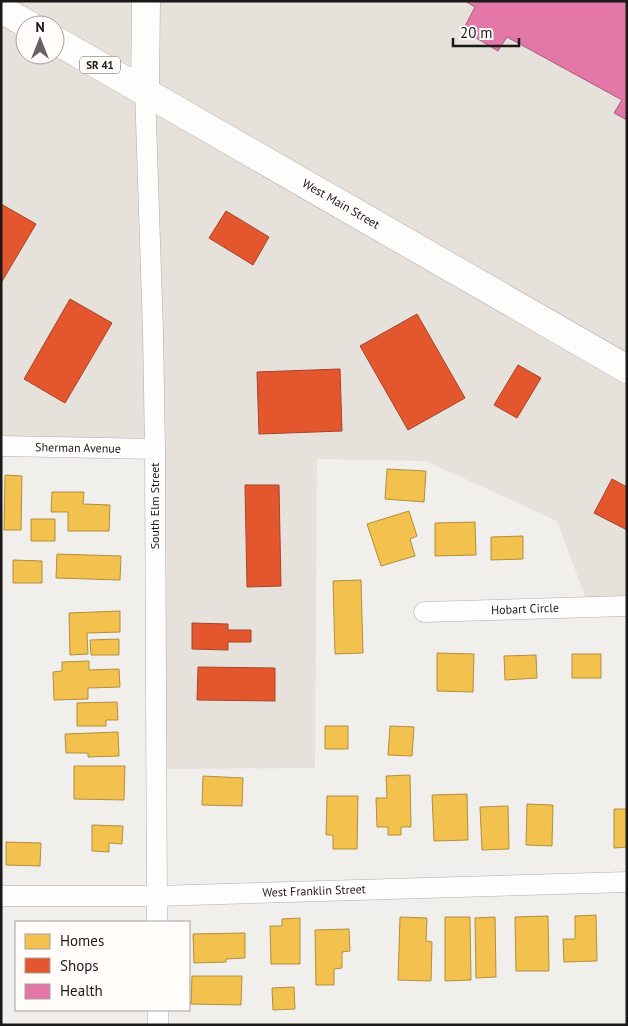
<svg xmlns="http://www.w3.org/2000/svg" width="628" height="1026" viewBox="0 0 628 1026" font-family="'PT Sans',sans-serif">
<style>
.built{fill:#e6e1da;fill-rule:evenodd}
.homes{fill:#f2c14e;stroke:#b18f3e}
.shops{fill:#e4572e;stroke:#a74427}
.health{fill:#e377a8;stroke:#a75b7c}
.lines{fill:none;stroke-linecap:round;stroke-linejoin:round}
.street-casing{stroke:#afaeac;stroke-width:21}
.secondary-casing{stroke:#afaeac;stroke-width:29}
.primary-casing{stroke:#afaeac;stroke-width:29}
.street{stroke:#fdfdfc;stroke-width:20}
.secondary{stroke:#fdfdfc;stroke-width:28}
.primary{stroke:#fdfdfc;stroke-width:28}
.labels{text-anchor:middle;stroke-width:5;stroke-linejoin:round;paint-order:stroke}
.shield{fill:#fffcf9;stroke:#5f5d5b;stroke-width:1}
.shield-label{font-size:11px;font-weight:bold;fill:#1a1917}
.street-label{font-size:12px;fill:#1a1917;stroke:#fffcf9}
</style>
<rect width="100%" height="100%" fill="#f1efec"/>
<!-- built -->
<path class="built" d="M1 1H627V606L589 607 557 521 426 461 317 459 315 768 157 769 154 450 1 446ZM25 25H55V55H25Z"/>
<!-- homes -->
<path class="homes" d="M387 469 426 471 424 502 385 499Z
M5 475 22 476 21 530H4Z
M52 492H84L83 504 110 505 109 531H68V512H51Z
M409 511 417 536 410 539 415 556 381 566 367 524Z
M31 519H55V541H31Z
M475 522 476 555 435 556V523Z
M523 536V559L491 560V537Z
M57 554 121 556 120 580 56 578Z
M13 560 42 561V583H13Z
M361 580 363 653 335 654 333 581Z
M120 611V632L87 633 88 654 70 655 69 613Z
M119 639V655H91L90 640Z
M437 653 474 654 473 692 437 691Z
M572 654H601V678H572Z
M536 655 537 678 505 680 504 656Z
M89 661V670L119 669 120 687 88 688V699L54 700 53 672 62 671V662Z
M117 702 118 720H106V726H77V703Z
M325 726H348V749H325Z
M390 726 414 727 412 756 388 755Z
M118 732 119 756 88 757V753H66L65 734Z
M74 766H125L124 800 74 799Z
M410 775 411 827H401V835H388V827H377L376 798H387L386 776Z
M203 776 243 778 242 806 202 805Z
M467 794 468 840 434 841 432 795Z
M327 796H358L357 849H333V835H326Z
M527 804 553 805 552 846 526 845Z
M508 806 509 849 482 850 480 807Z
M614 809H627V847L614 848Z
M92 825 123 826 122 844 109 843V852L92 851Z
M6 842 41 843 40 866 6 865Z
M596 915 597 961 564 962 563 939H575V916Z
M548 916 549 971H516L515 917Z
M400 917 427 918 426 941 432 942 431 981 398 980Z
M445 917H470L471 980 445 981Z
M495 917 496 977 476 978 475 918Z
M300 918V964H271L270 926H282V919Z
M349 929 350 951 342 952V968L334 969V985H316L315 930Z
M245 933V958L226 959V962L194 963 193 934Z
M192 976H242L241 1005 191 1004Z
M294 987 295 1009 273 1010 272 988Z"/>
<!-- shops -->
<path class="shops" d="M1 204 36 224 1 283Z
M226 211 269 237 253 265 209 238Z
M70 299 112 323 65 403 24 379Z
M417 314 465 398 408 430 360 346Z
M518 365 541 378 517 418 494 405Z
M340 369 342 431 259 434 257 372Z
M612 479 627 487V530L594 513Z
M245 485H279L281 586 247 587Z
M192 623 228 624V630H251V642H228V650L192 649Z
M198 667 275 668V701L197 700Z"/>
<!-- health -->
<path class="health" d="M465 1H627V120L614 113 622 100 507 37 498 51 463 30 475 7Z"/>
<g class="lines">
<defs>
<path id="street" d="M145 90 153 332 155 449 157 922
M1 446 155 449
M424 612 627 606
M1 896H157L627 882
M158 1010V1025"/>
<path id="secondary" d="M145 90 146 1"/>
<path id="primary" d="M1 9 29 25
M55 40 627 369"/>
</defs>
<!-- street casing -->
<use href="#street" class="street-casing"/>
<!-- secondary casing -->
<use href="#secondary" class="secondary-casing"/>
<!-- primary casing -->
<use href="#primary" class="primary-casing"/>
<!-- street -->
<use href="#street" class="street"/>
<!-- secondary -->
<use href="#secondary" class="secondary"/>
<!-- primary -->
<use href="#primary" class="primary"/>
</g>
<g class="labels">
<!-- shield labels -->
<rect class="shield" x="80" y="56.5" width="40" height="17" rx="4"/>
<g class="shield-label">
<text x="100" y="69">SR 41</text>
</g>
<!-- street labels -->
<g class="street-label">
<text transform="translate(341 204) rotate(30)" y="4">West Main Street</text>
<text transform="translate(78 448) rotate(1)" y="4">Sherman Avenue</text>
<text transform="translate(155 506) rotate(-90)" y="4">South Elm Street</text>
<text transform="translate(525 609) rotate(-2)" y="4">Hobart Circle</text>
<text transform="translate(314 891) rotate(-2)" y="4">West Franklin Street</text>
</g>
</g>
<!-- border -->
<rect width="628" height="1026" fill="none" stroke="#1a1917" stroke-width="5"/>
<!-- legend -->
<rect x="15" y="921" width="175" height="90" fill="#fffcf9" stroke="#a3a19f"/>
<rect x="25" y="934" width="25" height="15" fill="#f2c14e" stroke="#a3a19f"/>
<text x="60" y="946" font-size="15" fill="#1a1917">Homes</text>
<rect x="25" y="958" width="25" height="15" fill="#e4572e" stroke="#a3a19f"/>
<text x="60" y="971" font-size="15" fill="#1a1917">Shops</text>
<rect x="25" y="984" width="25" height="15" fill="#e377a8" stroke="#a3a19f"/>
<text x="60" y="996" font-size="15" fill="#1a1917">Health</text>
<!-- north arrow -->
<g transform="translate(40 40)"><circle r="24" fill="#fffcf9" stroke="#a3a19f"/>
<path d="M0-4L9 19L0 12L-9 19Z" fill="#656462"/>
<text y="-8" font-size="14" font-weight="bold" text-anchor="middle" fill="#1a1917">N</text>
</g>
<!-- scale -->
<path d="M453 38v8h66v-8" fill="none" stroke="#1a1917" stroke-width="2.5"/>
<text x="460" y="38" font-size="15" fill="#1a1917" stroke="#fffcf9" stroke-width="4" paint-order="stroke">20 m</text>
</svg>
